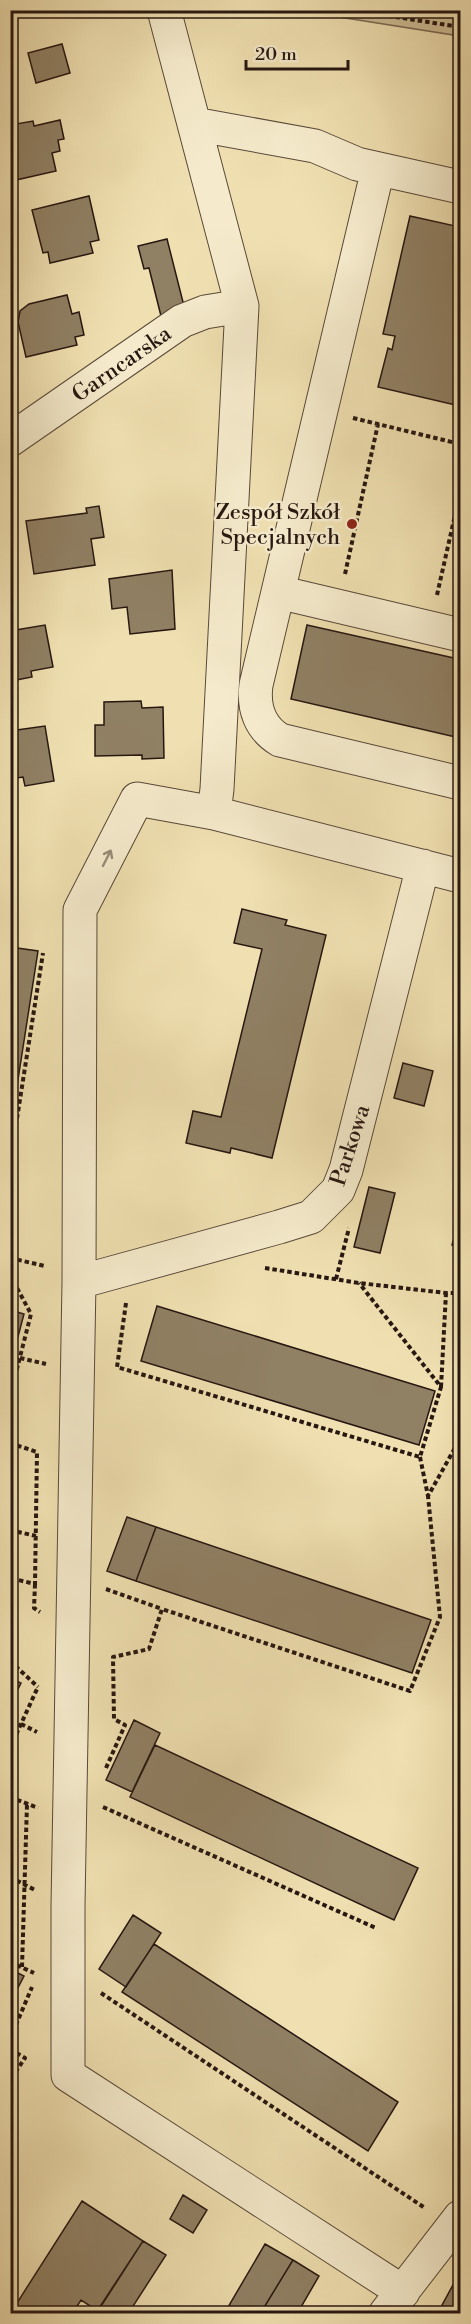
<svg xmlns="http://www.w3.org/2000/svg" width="471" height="2324" viewBox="0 0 471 2324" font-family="'Libre Bodoni',serif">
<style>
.green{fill:#cebe96;stroke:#7a6a54;stroke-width:1.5}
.building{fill:#908064;stroke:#271711;stroke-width:1.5}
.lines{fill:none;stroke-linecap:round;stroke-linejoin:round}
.minor-casing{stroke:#594939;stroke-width:35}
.path{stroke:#271711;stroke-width:4;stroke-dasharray:4.5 3;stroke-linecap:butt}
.minor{stroke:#f5ebcc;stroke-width:33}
.oneway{stroke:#988c78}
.poi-dot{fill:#8f2418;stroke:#f5ebcc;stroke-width:2}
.labels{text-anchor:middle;stroke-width:5;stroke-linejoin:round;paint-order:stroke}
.street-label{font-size:22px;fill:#271711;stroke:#f5ebcc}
.poi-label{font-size:22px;fill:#271711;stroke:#f5ebcc;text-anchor:end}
</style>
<rect width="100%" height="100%" fill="#f0e0b1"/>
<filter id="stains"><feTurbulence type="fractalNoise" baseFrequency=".00333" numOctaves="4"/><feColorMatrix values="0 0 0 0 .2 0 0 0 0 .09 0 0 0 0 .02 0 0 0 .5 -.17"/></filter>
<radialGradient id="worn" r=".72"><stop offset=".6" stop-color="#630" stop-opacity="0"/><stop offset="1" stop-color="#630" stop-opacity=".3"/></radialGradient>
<!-- green -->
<path class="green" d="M301 11H460V36Z"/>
<!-- building -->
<path class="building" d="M62 44 70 73 36 83 28 53Z
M60 120 64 139 58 140 60 151 52 153 56 171 16 180 10 154 15 152 10 125 33 121 34 126Z
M89 196 99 240 90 242 93 253 50 263 48 252 43 253 32 210Z
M410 216 460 227V406L378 387 388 348 392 350 395 336 383 334Z
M167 239 185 310 161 316 149 268 144 269 138 246Z
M67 295 72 314 79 312 84 335 75 337 77 345 26 357 18 322 20 311 29 304Z
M99 506 104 537 91 539 95 565 34 574 26 521 87 513 86 508Z
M172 570 175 629 130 634 127 607 112 609 109 579Z
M45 625 53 667 31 671 32 677 11 681 10 631Z
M307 625 454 658 460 631V738L291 699Z
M141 701 142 708 163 707 164 758 142 759V755L95 756V725H104V702Z
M45 726 54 781 25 786 23 777 10 779V731Z
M242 909 287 920 285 925 326 935 272 1158 231 1148 230 1153 186 1143 193 1111 221 1117 262 949 234 943Z
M10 947 38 951 10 1131Z
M403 1063 433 1071 424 1106 394 1098Z
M369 1187 395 1193 380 1253 354 1247Z
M460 1216V1247L452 1245Z
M157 1306 435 1391 419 1445 141 1361Z
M10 1310 24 1314 10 1367Z
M127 1517 156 1527 136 1581 107 1571Z
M156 1527 431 1620 412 1673 136 1581Z
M10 1678 21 1683 10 1705Z
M134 1720 160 1733 132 1792 106 1780Z
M155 1745 418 1868 394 1920 130 1797Z
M133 1915 161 1933 126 1987 99 1969Z
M154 1944 398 2102 368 2151 122 1992Z
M10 1969 24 1976 10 2003Z
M183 2195 207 2210 193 2233 170 2219Z
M82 2201 143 2241 98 2311 81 2300 72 2314H10Z
M143 2241 166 2255 128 2314H107L99 2308Z
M265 2244 293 2260 260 2314H224Z
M293 2260 319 2276 297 2314H260Z
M460 2272V2314H453L441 2307Z"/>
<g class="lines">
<defs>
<path id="minor" d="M164 10 242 306 217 789 214 813
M194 124 315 146 357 164 460 187
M378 169 256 685C253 708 260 728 280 740L460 783
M10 440 182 321 205 312 242 306
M278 592 456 634
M79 1282 279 1227 311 1217 338 1190 346 1170 423 866
M403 2292 68 2075V1906L79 1282 80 910 137 799 214 813 460 876
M385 2314 460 2217"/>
</defs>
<!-- minor casing -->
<use href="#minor" class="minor-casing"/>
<!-- path -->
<path class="path" d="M351 10 460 27
M353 418 460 444
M345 574 378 424
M437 595 460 493
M10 1163 43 953
M10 1258 45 1266
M265 1268 359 1283 446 1293H460
M10 1275 31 1314 10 1396
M336 1279 349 1228
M126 1303 117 1367 420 1457 441 1387 359 1283
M20 1358 46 1364
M441 1387 446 1293
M10 1443 37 1452 35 1584 10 1578
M420 1457 428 1496 460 1439
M10 1530 36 1536
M35 1584 34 1608 40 1612
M106 1589 162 1609
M10 1661 38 1687
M21 1724 37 1732
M10 1748 37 1689
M106 1768 125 1725 114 1719 113 1657 149 1649 162 1609 410 1691 440 1617 428 1496
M10 1797 38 1808
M103 1807 376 1928
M10 1877 35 1890
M10 1962 34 1973
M22 1967 27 1804
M101 1993 425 2208
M10 2039 32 1987
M10 2049 25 2058 10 2080"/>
<!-- minor -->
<use href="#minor" class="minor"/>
</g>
<!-- one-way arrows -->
<defs><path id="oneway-shaft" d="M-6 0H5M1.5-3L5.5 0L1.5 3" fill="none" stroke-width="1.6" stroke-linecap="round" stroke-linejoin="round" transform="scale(1.5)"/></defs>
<use class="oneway" href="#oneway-shaft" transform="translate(107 858) rotate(-63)"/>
<!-- markers -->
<circle class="poi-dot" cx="352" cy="524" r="6"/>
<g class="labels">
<!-- street labels -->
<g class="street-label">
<text transform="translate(121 363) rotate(-35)" y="8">Garncarska</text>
<text transform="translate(349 1145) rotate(-72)" y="8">Parkowa</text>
</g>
<!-- poi labels -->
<g class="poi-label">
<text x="340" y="519">Zespół Szkół<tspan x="340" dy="25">Specjalnych</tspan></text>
</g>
</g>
<!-- margin -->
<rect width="471" height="2324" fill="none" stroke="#f0e0b1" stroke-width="36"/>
<rect x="12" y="12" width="447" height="2300" fill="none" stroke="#271711" stroke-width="3"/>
<rect x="18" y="18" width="435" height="2288" fill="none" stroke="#271711" stroke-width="1.5"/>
<!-- scale -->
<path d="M246 60v9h102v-9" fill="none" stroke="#271711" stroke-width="3"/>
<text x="255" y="60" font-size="18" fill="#271711" stroke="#f5ebcc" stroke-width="4.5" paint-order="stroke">20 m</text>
<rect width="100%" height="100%" filter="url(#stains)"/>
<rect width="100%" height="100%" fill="url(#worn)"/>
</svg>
